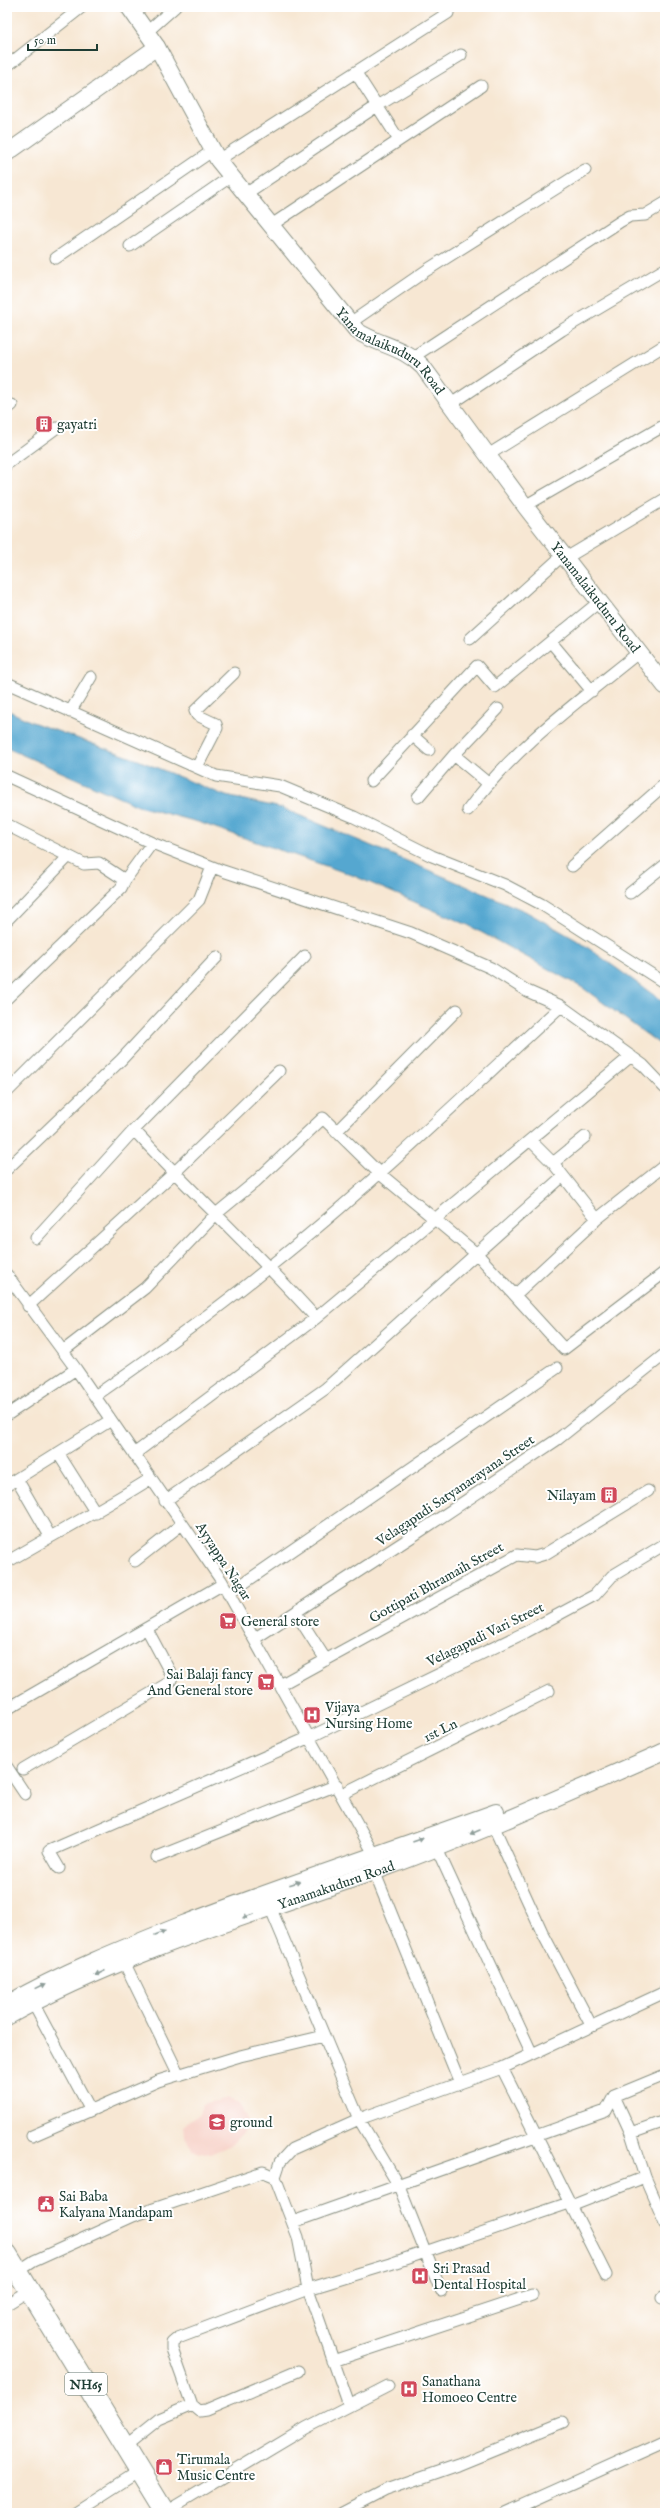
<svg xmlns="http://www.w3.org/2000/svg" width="672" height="2520" viewBox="0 0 672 2520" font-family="'IM FELL English',serif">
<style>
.built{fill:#f7d1c7}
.water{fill:#54a7d0;stroke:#3a7282}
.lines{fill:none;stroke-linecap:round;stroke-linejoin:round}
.street-casing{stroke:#8b9284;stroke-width:13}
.secondary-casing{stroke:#8b9284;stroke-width:18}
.highway-casing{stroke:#8b9284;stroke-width:22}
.street{stroke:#fff;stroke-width:11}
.secondary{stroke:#fff;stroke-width:16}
.highway{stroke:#fff;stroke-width:20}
.oneway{fill:#8f9e9a}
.labels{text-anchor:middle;stroke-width:4;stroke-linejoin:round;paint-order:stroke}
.shield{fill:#fff;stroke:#627771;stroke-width:1}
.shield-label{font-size:13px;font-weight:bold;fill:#1f3d34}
.street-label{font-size:14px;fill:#1f3d34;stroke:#fff}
.poi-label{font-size:14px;fill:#1f3d34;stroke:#fff;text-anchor:start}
</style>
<rect width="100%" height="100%" fill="#fff"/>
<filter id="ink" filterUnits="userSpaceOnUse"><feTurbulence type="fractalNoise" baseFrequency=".025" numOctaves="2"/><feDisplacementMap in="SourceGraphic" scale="8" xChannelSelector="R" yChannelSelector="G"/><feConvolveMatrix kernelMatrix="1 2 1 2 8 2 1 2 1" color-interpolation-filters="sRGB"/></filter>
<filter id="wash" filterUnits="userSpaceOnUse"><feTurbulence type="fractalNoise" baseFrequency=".012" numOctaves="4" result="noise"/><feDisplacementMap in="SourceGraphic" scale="16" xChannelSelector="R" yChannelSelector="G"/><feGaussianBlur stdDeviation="0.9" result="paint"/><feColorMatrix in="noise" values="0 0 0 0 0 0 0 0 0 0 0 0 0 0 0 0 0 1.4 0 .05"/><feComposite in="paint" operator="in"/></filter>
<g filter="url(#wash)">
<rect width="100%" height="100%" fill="#f7e7d3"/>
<!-- built -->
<path class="built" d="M229 2098 239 2104 247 2119 243 2132 231 2145 210 2154 193 2150 184 2136 183 2126 199 2115 202 2104Z"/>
<!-- water -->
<path class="water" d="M7 710 32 722 138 760 226 796 282 808 525 911 580 942 665 1003V1048L583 988 468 925 352 875 198 822 138 806 7 748Z"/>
</g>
<g filter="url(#ink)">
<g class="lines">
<defs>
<path id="street" d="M148 31 175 7
M7 66 82 7
M356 73 399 140
M218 160 448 13
M244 195 377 106 461 55
M270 226 481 86
M130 246 230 177
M56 258 212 151
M350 323 427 270 585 170
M413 357 621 221 630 216 645 215 665 203
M451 404 562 330 665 269
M7 409 12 405
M488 455 665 345
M7 464 56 428
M525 506 665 425
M566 558 665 499
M470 639 563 555
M551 642 592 691
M7 683 216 776 280 786 354 817 432 856 505 885 541 904 665 983
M70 712 91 677
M412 735 429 750
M197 767 217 728 216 724 197 715 195 711 234 673
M7 776 152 843 223 871 411 933 491 968 527 991 561 1006 643 1065 665 1088
M371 781 477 666 495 687 599 602
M489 784 454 755 498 709
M418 797 454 755
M468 810C513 748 579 701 638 653
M7 825 84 864 99 863 125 880 121 888 7 998
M572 866 665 784
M125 880 152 843
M630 893 665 865
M7 920 68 857
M7 1092 199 900 212 867
M134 1130C193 1194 258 1253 316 1318
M336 1132 457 1010
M585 1137 553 1163 597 1219
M530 1140 553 1163
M7 1169 121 1060 217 957
M36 1238 134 1130 305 956
M7 1275 76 1369 221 1580 378 1861
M515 1295 597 1219 665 1165
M28 1306 174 1173 279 1071
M63 1351 145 1288 216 1214 255 1182 323 1118 379 1173 478 1255 564 1349 665 1272
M95 1396C154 1355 213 1313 269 1267 371 1186 465 1094 561 1006
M7 1415 76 1369
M58 1453 96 1513
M134 1454 316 1318 631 1056
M17 1479 50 1536
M7 1485 111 1420
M165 1501 325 1389 563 1176
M135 1561 182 1524
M7 1562C54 1534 103 1509 150 1479
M228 1594 557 1368
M296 1613 326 1660
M254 1639 416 1534 558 1439 665 1354
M280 1685 517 1555 535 1557 545 1554 648 1491
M7 1709 223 1584
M7 1767 25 1794
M23 1769 170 1682 172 1677 170 1672 147 1629
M342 1794 549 1691
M493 1825 542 1932 591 2025
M437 1849 532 2054
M157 1857 337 1785
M59 1868 49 1851 310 1737 526 1632 595 1595 612 1576 665 1544
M374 1871 460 2083
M268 1902 359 2119 399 2186 441 2291
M124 1962 179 2075
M33 2003 90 2109
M614 2096 631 2133
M665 2121 631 2133 645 2177 665 2223
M32 2136 158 2081 240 2056 324 2036
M275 2177 280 2162 292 2149 359 2119 502 2068
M571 2206 645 2177
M293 2222 606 2111 614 2096 665 2075
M17 2272 34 2261 133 2216 263 2172 275 2177 298 2237 308 2289 349 2405
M606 2275 502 2068 665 1992
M662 2298 665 2297
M7 2304 20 2296
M333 2361 532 2295
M298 2371 206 2410 199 2411 192 2405 172 2349V2343L178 2338 308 2289 390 2264 569 2203
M124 2447 159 2419 192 2405
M74 2513 130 2477
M164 2513 306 2428 388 2386
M342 2513 386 2490 458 2465 563 2422
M505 2513 665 2441"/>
<g id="secondary">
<path id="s1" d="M129 7 157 47 218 160 357 331C380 346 403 346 423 367L525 506 665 686"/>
<path d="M7 153 157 47"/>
<path d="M7 2004C63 1972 123 1948 183 1924 287 1884 392 1850 496 1812"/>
<path id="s2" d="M7 2017C122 1953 261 1912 385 1868 480 1833 572 1792 665 1751"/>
</g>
<path id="highway" d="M7 2254 165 2513"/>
</defs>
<!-- street casing -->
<use href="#street" class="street-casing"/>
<!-- secondary casing -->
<use href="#secondary" class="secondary-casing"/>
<!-- highway casing -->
<use href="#highway" class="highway-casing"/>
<!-- street -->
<use href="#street" class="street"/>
<!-- secondary -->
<use href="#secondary" class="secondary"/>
<!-- highway -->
<use href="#highway" class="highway"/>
</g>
<!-- one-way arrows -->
<defs><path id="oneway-solid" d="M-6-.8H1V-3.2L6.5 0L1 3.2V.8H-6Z"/></defs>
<g class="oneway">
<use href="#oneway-solid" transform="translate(475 1832) rotate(157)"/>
<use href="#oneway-solid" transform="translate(418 1840) rotate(-20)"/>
<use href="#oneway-solid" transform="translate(295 1883) rotate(-18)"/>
<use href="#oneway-solid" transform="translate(248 1916) rotate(160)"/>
<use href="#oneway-solid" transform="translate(160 1933) rotate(-21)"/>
<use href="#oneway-solid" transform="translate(100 1973) rotate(156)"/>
<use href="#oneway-solid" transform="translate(41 1986) rotate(-26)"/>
</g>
</g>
<!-- icons -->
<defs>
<symbol id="building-square" viewBox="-11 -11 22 22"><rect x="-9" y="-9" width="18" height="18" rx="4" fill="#d1495b" stroke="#fff"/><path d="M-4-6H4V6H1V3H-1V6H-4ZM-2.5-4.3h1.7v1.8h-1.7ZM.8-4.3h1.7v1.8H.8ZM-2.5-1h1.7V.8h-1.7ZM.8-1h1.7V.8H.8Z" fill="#fff"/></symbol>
<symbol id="supermarket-square" viewBox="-11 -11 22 22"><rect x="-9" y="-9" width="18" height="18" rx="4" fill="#d1495b" stroke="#fff"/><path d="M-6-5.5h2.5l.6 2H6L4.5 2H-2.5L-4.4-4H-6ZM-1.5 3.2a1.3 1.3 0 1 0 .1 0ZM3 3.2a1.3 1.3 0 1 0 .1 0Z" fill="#fff"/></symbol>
<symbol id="hospital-square" viewBox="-11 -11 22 22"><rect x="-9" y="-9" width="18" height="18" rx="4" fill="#d1495b" stroke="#fff"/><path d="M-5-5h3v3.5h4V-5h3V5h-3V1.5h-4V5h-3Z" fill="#fff"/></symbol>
<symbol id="school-square" viewBox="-11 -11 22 22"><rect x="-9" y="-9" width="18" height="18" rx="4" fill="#d1495b" stroke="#fff"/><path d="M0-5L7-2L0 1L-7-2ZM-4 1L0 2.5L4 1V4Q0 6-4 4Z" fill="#fff"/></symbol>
<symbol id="civic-square" viewBox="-11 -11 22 22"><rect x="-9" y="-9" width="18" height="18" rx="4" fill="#d1495b" stroke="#fff"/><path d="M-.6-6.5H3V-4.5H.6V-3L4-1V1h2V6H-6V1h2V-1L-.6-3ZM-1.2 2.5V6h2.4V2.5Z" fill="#fff"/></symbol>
<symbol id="shop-square" viewBox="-11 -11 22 22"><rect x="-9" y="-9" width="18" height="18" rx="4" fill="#d1495b" stroke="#fff"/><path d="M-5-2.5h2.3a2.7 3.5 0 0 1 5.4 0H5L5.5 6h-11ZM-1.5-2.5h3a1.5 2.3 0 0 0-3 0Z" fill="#fff"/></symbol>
</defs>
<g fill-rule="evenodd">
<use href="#building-square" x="34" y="414" width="20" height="20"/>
<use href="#building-square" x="599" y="1485" width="20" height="20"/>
<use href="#supermarket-square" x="218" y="1611" width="20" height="20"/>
<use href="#supermarket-square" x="256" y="1672" width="20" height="20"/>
<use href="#hospital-square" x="302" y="1705" width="20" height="20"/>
<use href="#school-square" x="207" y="2112" width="20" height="20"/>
<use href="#civic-square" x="36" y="2194" width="20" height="20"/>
<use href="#hospital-square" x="410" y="2266" width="20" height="20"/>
<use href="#hospital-square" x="399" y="2379" width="20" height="20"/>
<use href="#shop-square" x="154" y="2457" width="20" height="20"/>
</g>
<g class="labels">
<!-- shield labels -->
<rect class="shield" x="65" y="2373" width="42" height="22" rx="3"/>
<g class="shield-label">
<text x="86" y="2389">NH65</text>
</g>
<!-- street labels -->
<g class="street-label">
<text dy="5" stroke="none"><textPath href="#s1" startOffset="437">Yanamalaikuduru Road</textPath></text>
<text dy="5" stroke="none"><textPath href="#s1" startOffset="761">Yanamalaikuduru Road</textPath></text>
<text transform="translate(455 1490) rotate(-34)" y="5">Velagapudi Satyanarayana Street</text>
<text transform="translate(224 1561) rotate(57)" y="5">Ayyappa Nagar</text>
<text transform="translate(436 1582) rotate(-29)" y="5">Gottipati Bhramaih Street</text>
<text transform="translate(485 1634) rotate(-26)" y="5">Velagapudi Vari Street</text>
<text transform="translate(440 1730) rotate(-26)" y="5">1st Ln</text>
<text dy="5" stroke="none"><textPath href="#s2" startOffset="355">Yanamakuduru Road</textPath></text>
</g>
<!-- poi labels -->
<g class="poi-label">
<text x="57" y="429">gayatri</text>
<text x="596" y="1500" text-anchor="end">Nilayam</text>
<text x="241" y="1626">General store</text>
<text x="253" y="1679" text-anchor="end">Sai Balaji fancy<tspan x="253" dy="16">And General store</tspan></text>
<text x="325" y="1712">Vijaya<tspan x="325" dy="16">Nursing Home</tspan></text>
<text x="230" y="2127">ground</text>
<text x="59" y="2201">Sai Baba<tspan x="59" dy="16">Kalyana Mandapam</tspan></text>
<text x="433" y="2273">Sri Prasad<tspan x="433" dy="16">Dental Hospital</tspan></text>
<text x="422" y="2386">Sanathana<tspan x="422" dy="16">Homoeo Centre</tspan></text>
<text x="177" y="2464">Tirumala<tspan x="177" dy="16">Music Centre</tspan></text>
</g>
</g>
<!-- margin -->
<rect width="672" height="2520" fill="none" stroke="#fff" stroke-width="24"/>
<!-- scale -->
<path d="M28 44v6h69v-6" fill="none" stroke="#1f3d34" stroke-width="2"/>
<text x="34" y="44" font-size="12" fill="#1f3d34" stroke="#ffffff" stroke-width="3" paint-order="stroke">50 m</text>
</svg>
